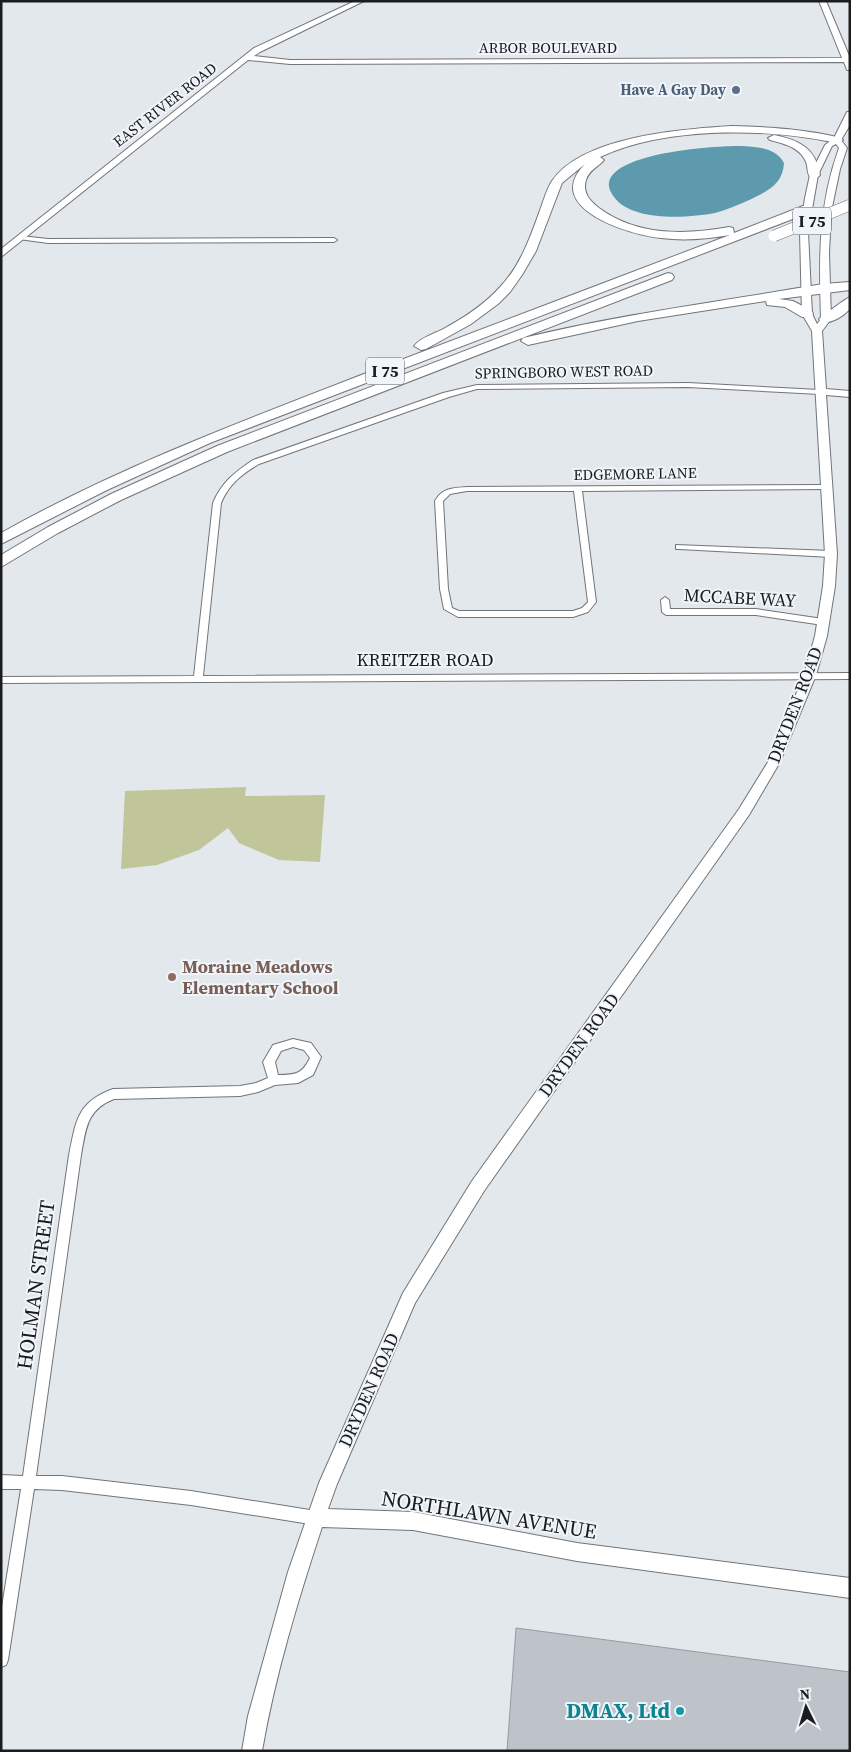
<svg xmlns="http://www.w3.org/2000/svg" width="851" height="1752" viewBox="0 0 851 1752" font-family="'Source Serif 4',serif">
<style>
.green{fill:#c0c699}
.water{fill:#5d9aae}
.building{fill:#bdc3c8;stroke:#969ba0}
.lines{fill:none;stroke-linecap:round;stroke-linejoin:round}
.street-casing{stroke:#70757a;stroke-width:2}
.secondary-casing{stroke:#70757a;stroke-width:2}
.highway-casing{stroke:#70757a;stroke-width:2}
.street{fill:#fff;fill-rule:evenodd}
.secondary{fill:#fff;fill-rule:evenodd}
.highway{fill:#fff;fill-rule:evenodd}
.highway-bridge-casing{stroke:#70757a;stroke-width:12;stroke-linecap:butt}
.highway-bridge{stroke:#fff;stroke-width:11}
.service-dot{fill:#5c6f8a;stroke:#f0f5fb;stroke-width:2}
.education-dot{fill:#8d6e63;stroke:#f0f5fb;stroke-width:2}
.culture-dot{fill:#0f9aa8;stroke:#f0f5fb;stroke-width:2}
.labels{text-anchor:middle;stroke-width:4;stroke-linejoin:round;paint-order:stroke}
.far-street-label{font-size:15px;fill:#1a1c1e;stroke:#f0f5fb}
.far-service-label{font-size:15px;font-weight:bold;fill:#4e5e75;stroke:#f0f5fb;text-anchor:end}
.shield{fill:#f0f5fb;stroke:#5a5d60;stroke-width:1}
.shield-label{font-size:16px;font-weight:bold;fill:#1a1c1e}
.street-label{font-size:18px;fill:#1a1c1e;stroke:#f0f5fb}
.education-label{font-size:18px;font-weight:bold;fill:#785e54;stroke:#f0f5fb;text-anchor:start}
.near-street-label{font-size:21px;fill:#1a1c1e;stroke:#f0f5fb}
.near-culture-label{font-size:21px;font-weight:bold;fill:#0d838f;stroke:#f0f5fb;text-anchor:end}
</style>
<rect width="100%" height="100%" fill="#e3e8ed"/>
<!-- green -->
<path class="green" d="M246 787 245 796 325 795 320 862 279 860 239 843 228 828 199 850 157 865 121 869 125 791Z"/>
<!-- water -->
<path class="water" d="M740 146C756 147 776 147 784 163 783 185 766 192 747 201 737 205 726 210 715 213 688 218 632 222 614 197 610 192 607 185 610 179 623 152 713 146 740 146Z"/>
<!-- building -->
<path class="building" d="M516 1628 850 1672V1751H507Z"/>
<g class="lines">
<defs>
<path id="street" d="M21 236 48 239 334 238 337 240 334 242 48 243 19 239 18 238Z
M688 383 820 390 824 392 820 394 688 387 477 389 449 397 259 464C242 474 229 484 221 503L203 676 850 673V679L1 683V677L194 676 213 503C221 483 235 472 253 460L443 393 477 385Z
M826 485H829V489L582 491 596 602 588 612 573 617H458L444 609 440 589 435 501C442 488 453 488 467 487ZM467 491H574L588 602 582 608 573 611H459L452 608 448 589 443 501 450 494Z
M676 545 831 551 835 554 831 557 679 549H676Z
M665 597 669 600 670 609H756L823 619 827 622 823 625 756 615H666L662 612 661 600Z
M293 1039 311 1043 321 1057 313 1075 298 1083 275 1085 258 1092 240 1096 114 1099C86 1110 86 1129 81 1155L36 1476H62L191 1491 316 1511 321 1513 323 1518 321 1523 316 1525 191 1505 62 1490 34 1489 8 1660 6 1665 1 1667V1613L21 1489H1V1475L23 1476 69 1155C76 1121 77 1102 113 1089L240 1086 256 1083 268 1078 263 1062 273 1045ZM293 1047 304 1050 310 1058C302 1074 296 1075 278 1075L275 1062 281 1051Z"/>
<path id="secondary" d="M355 1H364L260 52 254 56 290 60 842 58 819 1H826L850 58V70H847L844 62 290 64 248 60 1 257V249L254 48Z
M847 112H850V125L841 140 847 148 840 169 831 212 829 253 831 319 822 331 826 389 850 391V397L826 395 837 554 835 586 827 636 816 675 780 762 749 815 484 1191 415 1303 337 1484 328 1509 413 1512 577 1543 850 1578V1598L577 1561 413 1530 322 1527C298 1600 275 1675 262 1751H242L248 1716 288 1572 319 1483 403 1293 472 1181 739 809 768 762 804 675 815 636 823 586 825 554 812 331 802 314 800 232 805 198 810 175 825 145 834 138ZM836 144 839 148C818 206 819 258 821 319L817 324 812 314 808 232 818 175 832 146Z"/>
<path id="highway" d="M732 126C769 127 805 129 841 138L843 140 837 143C767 128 666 126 600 157L604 160C598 167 589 170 586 180 582 193 590 201 599 208 637 236 685 235 729 227L733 228 734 233 803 206H811L813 209 811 212 210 443 107 490 1 544V533C117 468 240 422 364 374 486 328 608 281 730 235 707 239 684 241 661 238 630 235 541 208 585 164L562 183 536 251 522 275 510 292 498 304 471 324 426 349 421 350 414 346C421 337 437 333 447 327 467 316 486 303 501 286 520 266 530 238 539 213 543 203 546 190 552 181 583 136 683 129 732 126Z
M774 135C799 140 816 148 820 175L818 177H810C807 173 808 167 806 162 800 147 784 144 770 140L768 138Z
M668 273 672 274 674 277 672 280 227 452 121 500 58 533 1 567V555L48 527 111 494 217 446Z
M850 282V290L779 299 793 301 812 311 813 314 812 317H802L785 307 767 305 766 301 638 321 528 345 521 341 523 338C622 314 723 301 823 284Z
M850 297V309C843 316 832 324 821 322L819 319C822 316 847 298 850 297Z"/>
</defs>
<!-- street casing -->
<use href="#street" class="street-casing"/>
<!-- secondary casing -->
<use href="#secondary" class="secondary-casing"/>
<!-- highway casing -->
<use href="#highway" class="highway-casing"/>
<!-- street -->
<use href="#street" class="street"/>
<!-- secondary -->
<use href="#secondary" class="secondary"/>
<!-- highway -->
<use href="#highway" class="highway"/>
<defs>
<path id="highway-bridge" d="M774 236 850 205"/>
</defs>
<!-- highway-bridge casing -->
<use href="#highway-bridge" class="highway-bridge-casing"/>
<!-- highway-bridge -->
<use href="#highway-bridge" class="highway-bridge"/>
</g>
<!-- markers -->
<circle class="service-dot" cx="736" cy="90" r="5"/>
<circle class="education-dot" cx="172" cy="977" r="5"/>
<circle class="culture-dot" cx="680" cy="1711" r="5"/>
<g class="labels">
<!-- far-street labels -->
<g class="far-street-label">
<text x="548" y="53">ARBOR BOULEVARD</text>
<text transform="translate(165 105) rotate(-38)" y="5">EAST RIVER ROAD</text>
<text transform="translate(564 372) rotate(-1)" y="5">SPRINGBORO WEST ROAD</text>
<text transform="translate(635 474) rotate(-1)" y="5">EDGEMORE LANE</text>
</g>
<!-- far-service labels -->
<g class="far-service-label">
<text x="726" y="95">Have A Gay Day</text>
</g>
<!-- shield labels -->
<g class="shield">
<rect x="793" y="207.5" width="38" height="27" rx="4"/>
<rect x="366" y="357.5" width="38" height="27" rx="4"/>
</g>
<g class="shield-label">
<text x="812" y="227">I 75</text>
<text x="385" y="377">I 75</text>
</g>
<!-- street labels -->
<g class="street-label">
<text transform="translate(740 598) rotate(3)" y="6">MCCABE WAY</text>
<text x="425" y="666">KREITZER ROAD</text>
<text transform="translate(795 705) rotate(-69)" y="6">DRYDEN ROAD</text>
<text transform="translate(579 1045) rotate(-54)" y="6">DRYDEN ROAD</text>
<text transform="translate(369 1390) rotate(-66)" y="6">DRYDEN ROAD</text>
</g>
<!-- education labels -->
<g class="education-label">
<text x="182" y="973">Moraine Meadows<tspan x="182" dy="21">Elementary School</tspan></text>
</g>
<!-- near-street labels -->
<g class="near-street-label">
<text transform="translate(36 1285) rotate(-82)" y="7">HOLMAN STREET</text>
<text transform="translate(489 1515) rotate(9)" y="7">NORTHLAWN AVENUE</text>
</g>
<!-- near-culture labels -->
<g class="near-culture-label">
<text x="670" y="1718">DMAX, Ltd</text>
</g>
</g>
<!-- border -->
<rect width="851" height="1752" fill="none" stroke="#1a1c1e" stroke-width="5"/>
<!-- north arrow -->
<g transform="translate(806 1707) rotate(355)" stroke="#f0f5fb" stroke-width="4" paint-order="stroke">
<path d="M0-4L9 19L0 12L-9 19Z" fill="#1a1c1e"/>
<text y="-8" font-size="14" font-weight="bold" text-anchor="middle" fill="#1a1c1e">N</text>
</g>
</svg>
